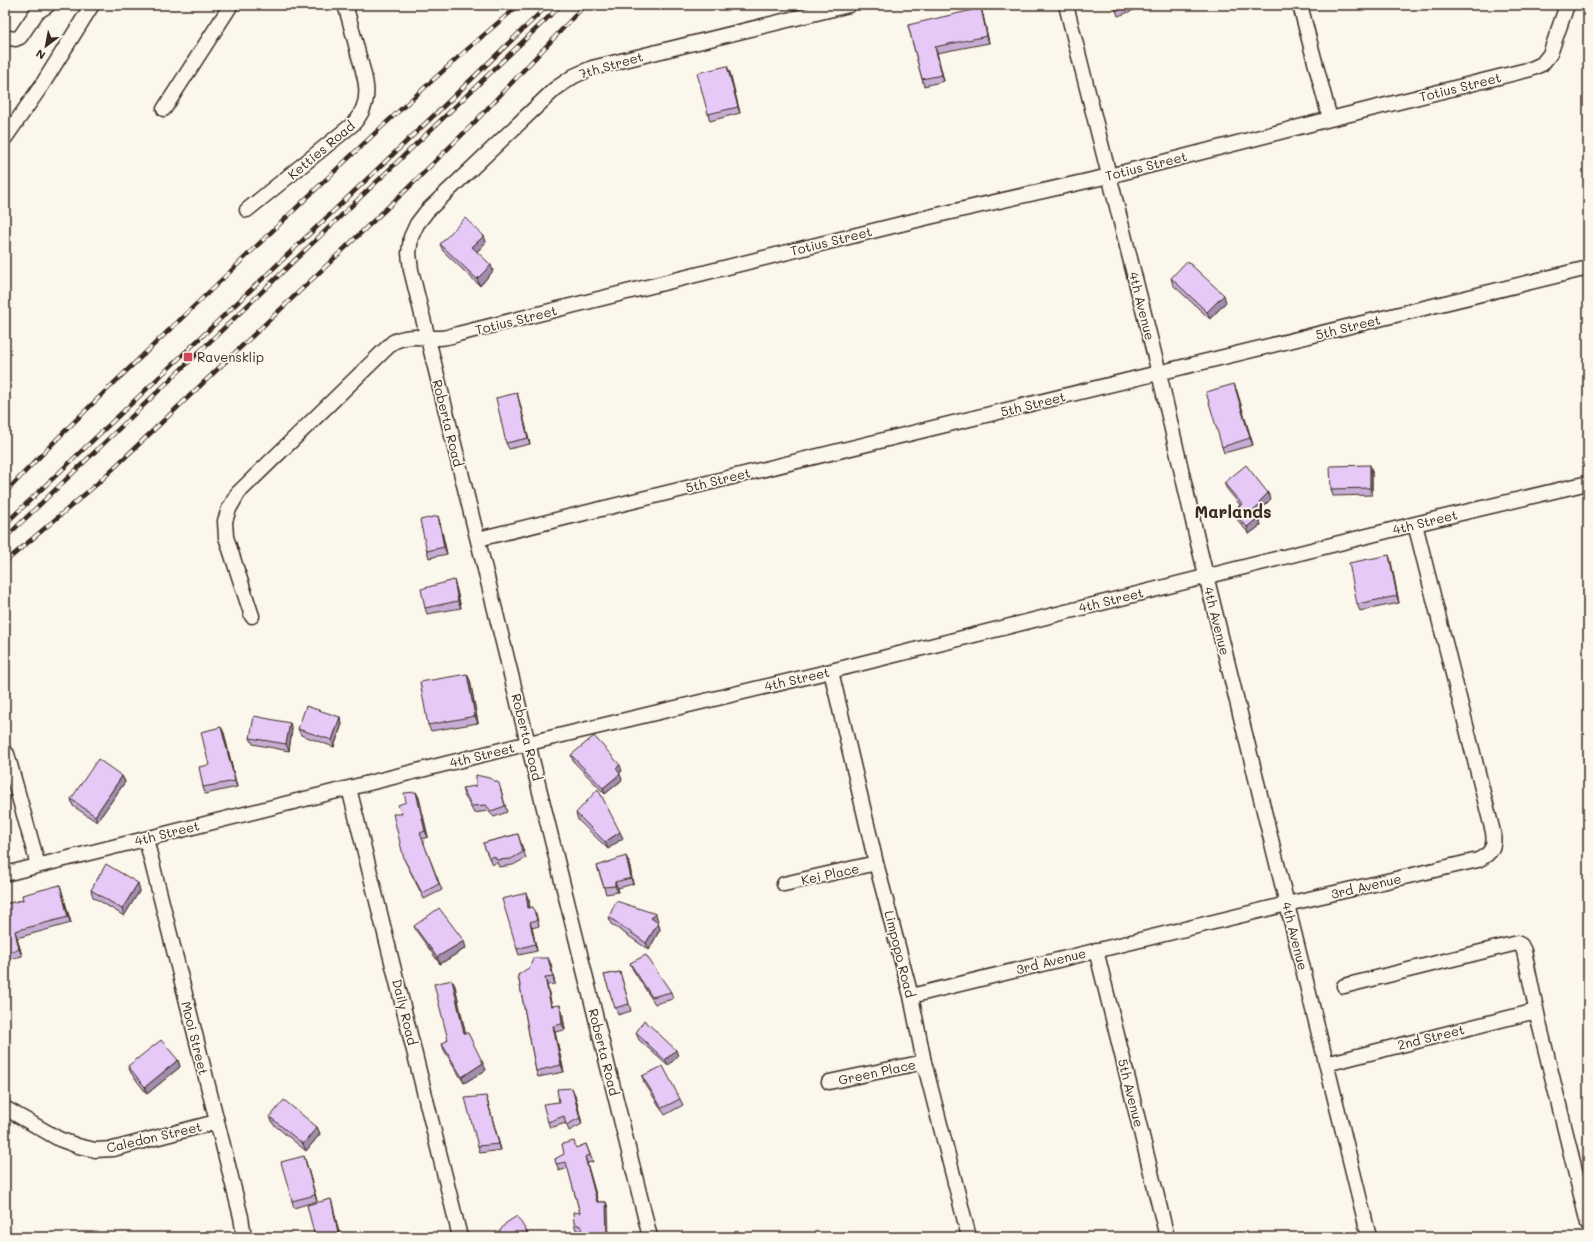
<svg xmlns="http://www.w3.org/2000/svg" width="1593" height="1242" viewBox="0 0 1593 1242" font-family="Mali,sans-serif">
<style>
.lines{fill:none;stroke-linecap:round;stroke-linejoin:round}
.minor-casing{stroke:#3b2a1e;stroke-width:17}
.minor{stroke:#fbf7ec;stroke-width:14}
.rail-casing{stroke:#3b2a1e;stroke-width:4.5}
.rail{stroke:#fbf7ec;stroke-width:3;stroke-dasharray:9;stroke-linecap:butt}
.wall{fill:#c6add4;stroke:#3b2a1e}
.shaded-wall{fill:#a18dad;stroke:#3b2a1e}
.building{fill:#e6c9f7;stroke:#3b2a1e}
.poi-dot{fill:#d1495b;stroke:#fbf7ec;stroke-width:1.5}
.labels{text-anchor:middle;stroke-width:3.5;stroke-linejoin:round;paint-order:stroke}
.street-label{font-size:13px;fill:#3b2a1e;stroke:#fbf7ec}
.poi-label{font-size:13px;fill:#3b2a1e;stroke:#fbf7ec;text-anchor:start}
.district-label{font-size:17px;font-weight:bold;fill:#3b2a1e;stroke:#fbf7ec}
</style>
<rect width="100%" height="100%" fill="#fbf7ec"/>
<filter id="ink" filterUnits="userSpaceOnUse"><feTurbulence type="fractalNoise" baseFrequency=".025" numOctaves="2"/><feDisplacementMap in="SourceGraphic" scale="8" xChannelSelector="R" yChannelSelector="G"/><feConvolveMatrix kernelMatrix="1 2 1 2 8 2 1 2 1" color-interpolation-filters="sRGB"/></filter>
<g filter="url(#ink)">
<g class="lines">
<defs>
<path id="minor" d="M1066 5 1159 373 1198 543 1369 1237
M1300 5 1330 119
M5 37 15 39 20 37 37 12 48 5
M164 109 231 5
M5 138 42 85 92 5
M247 210 353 124C374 101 366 80 358 53 354 37 350 21 345 5
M478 539 1588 268
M252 616 226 537 225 521 229 509 238 493 393 342C409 334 422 338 439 338 445 338 452 336 458 334L929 217 1109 176 1330 119 1531 69 1542 64 1550 54 1567 5
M831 671 876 863 911 996 924 1062 969 1237
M7 754 38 865
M349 788 460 1237
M146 839 241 1217 244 1237
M5 874 529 743 831 671 1415 524 1588 483
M784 884 876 863
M1096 950 1167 1237
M1344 986 1517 943 1521 945 1524 951 1539 1023 1588 1224
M911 996 1287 904 1478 860C1492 853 1495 847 1493 832L1415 524
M1326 1064 1536 1011
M829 1082 924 1062
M5 1108 59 1139 78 1146 95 1150 113 1149 216 1122
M650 1237 411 270 409 253 411 237 417 224 427 211 555 89 574 76 592 68 849 5"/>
</defs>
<!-- minor casing -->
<use href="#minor" class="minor-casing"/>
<!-- minor -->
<use href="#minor" class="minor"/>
<defs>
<path id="rail" d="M5 493C78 415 157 342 234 268 327 178 420 88 519 5
M5 524 449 101 548 5
M5 538 561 5
M5 562 97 484 407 189 471 126 585 5"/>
</defs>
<!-- rail casing -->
<use href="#rail" class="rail-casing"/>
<!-- rail -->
<use href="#rail" class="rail"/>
</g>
<!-- wall -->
<path class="wall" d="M1114 5H1139L1140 8 1118 16Z
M983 15 989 43 937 53 944 81 924 86 922 79 908 25Z
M727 66 730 73 740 113 710 121 708 114Z
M484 236 486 242 477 252 493 271 480 286 443 251 440 244Z
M1171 278 1226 302 1210 319 1173 285Z
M1234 384 1253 445 1224 453 1222 447Z
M519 400 530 444 509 449 506 443Z
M1370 465 1372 472V495L1333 496 1331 489Z
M1224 483 1271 499 1262 508 1263 511 1257 516 1261 525 1249 534 1236 518 1233 512 1240 505 1227 489Z
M440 523 447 554 429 558 427 551Z
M1389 555 1391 562 1399 603 1360 611 1357 604Z
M456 587 461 608 427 614 425 608Z
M470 680 478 723 431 731 428 725Z
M340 717 342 724 334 747 301 735 298 729Z
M221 727 224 733 237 787 205 794 203 787Z
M292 729 289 751 253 744 250 738Z
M571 755 622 771 619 774 622 780 605 794 573 761Z
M122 776 125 782 97 822 73 806 71 799Z
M462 788 501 790 507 812 494 817 488 811 474 813 464 795Z
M416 792 419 798 428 837 422 839 442 890 424 899 404 859 402 814 406 802Z
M576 813 623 838 608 849 578 820Z
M518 834 526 858 513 865 499 867 497 862 492 865 483 843Z
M629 862 633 884 618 888V892L606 894 597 866Z
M60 885 71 923 17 938 22 956 5 960V904L23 900Z
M91 890H140L124 916 93 897Z
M529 900 530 908 536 913 539 926 532 928 537 951 519 955 517 949Z
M609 917 658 921 657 922 658 923 660 929 649 950 611 924Z
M414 926 466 948 440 964 417 932Z
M630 963 671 992 673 999 655 1004 633 970Z
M551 964 555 984 547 985 552 1006 562 1011 565 1030 555 1032 564 1072 538 1077 536 1071 518 975Z
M620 972 631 1011 618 1015 604 975Z
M452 980 455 986 465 1033 486 1070 464 1083 444 1050 442 1044 448 1040Z
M636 1033 678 1056 668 1066 639 1040Z
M178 1060 180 1067 147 1094 131 1073 128 1066Z
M642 1076 680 1099 683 1105 665 1115 644 1082Z
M575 1095 582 1124 569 1131 566 1123 550 1128 548 1122 559 1102Z
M488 1103 501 1150 480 1153 478 1146Z
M270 1117 317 1127 320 1134 306 1151 273 1124Z
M586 1144 593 1162 587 1163 598 1202H606L608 1208 582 1233 576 1230 574 1223 580 1213 568 1168 559 1171 555 1159Z
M306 1162 317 1201 294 1208 292 1201Z"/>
<!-- shaded-wall -->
<path class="shaded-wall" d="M981 8 983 15 989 43 987 36Z
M935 47 937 53 944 81 942 75Z
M727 66 730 73 740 113 738 107Z
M484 236 486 242 475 254 472 247Z
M491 265 493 271 480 286 477 279Z
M1224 295 1226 302 1210 319 1207 312Z
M1234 384 1237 391 1253 445 1250 438Z
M517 393 519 400 530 444 528 438Z
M1370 465 1372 472V495L1370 488Z
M1268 493 1271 499 1262 508 1263 511 1255 517 1253 511 1259 502Z
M438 516 440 523 447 554 444 547Z
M1258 518 1261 525 1249 534 1247 527Z
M1389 555 1391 562 1399 603 1397 596Z
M454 580 456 587 461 608 458 601Z
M467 674 470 680 478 723 475 716Z
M340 717 342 724 334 747 332 740Z
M290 723 292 729 289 751 286 744Z
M221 727 224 733 237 787 235 781Z
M620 765 622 771 618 774 616 768Z
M620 774 622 780 605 794 603 788Z
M122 776 125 782 97 822 95 816Z
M416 792 419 798 428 837 425 831Z
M620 832 623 838 608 849 605 842Z
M626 856 629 862 633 884 631 878Z
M615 882 618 888V892L615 886Z
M138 883 140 890 124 916 122 909Z
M60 885 62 892 71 923 68 917Z
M526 893 529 900 530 915 528 908Z
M656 914 658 921 654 924 651 918Z
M530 922 532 928 537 951 535 944Z
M658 923 660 929 649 950 646 943Z
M15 931 17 938 22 956 19 949Z
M464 941 466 948 440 964 437 957Z
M548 958 551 964 555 984 553 977Z
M545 978 547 985 553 1013 551 1006Z
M452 980 455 986 467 1040 464 1033Z
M560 1005 562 1011 565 1030 562 1024Z
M553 1026 555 1032 564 1072 561 1065Z
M676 1050 678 1056 668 1066 665 1060Z
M178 1060 180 1067 147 1094 145 1087Z
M483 1063 486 1070 464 1083 462 1077Z
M572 1088 575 1095 582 1124 580 1118Z
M486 1096 488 1103 501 1150 499 1144Z
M317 1127 320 1134 306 1151 303 1144Z
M304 1156 306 1162 317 1201 315 1195Z
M585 1157 587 1163 600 1209 597 1202Z
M331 1199 333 1206 340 1237H339Z
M606 1202 608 1208 609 1237H607Z"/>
<!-- building -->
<path class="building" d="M1114 5H1128L1116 9Z
M981 8 987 36 935 47 942 75 922 79 908 25Z
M727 66 738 107 708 114 697 73Z
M465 218 484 236 472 247 491 265 477 279 440 244Z
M1187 261 1224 295 1207 312 1171 278Z
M1234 384 1250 438 1222 447 1206 392Z
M517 393 528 438 506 443 496 398Z
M1246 465 1268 493 1259 502 1261 504 1253 511 1258 518 1247 527 1233 512 1242 504 1224 483Z
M1370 465V488L1331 489 1330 466Z
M438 516 444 547 427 551 420 520Z
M1389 555 1397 596 1357 604 1349 563Z
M454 580 458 601 425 608 421 589Z
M467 674 475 716 428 725 420 682Z
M306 706 340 717 332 740 298 729Z
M254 716 290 723 286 744 250 738Z
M221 727 235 781 203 787 199 767 209 765 201 732Z
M594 736 620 765 616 768 620 774 603 788 571 755Z
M98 759 122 776 95 816 71 799Z
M476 775 489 778 499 783 505 806 491 811 486 805 472 806 462 788 476 786Z
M598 789 620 832 605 842 576 813Z
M416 792 425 831 420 833 439 884 422 893 404 859 393 814H402L398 805 406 802 404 793Z
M518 834 523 852 511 859 497 860 494 856 489 858 483 843Z
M626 856 631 878 615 882V886L604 887 597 866Z
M106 864 138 883 122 909 91 890Z
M60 885 68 917 15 931 19 949 5 953V904L23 900 22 895Z
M526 893 528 908 533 907 537 920 530 922 535 944 517 949 502 899Z
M616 901 656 914 651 918 658 923 646 943 609 917Z
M439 908 464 941 437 957 414 926Z
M646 955 671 992 652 997 630 963Z
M533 958H548L553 977 545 978 551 1006 560 1005 562 1024 553 1026 561 1065 536 1071 518 975 530 967Z
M620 972 629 1004 615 1008 604 975Z
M452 980 464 1033H468L483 1063 462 1077 442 1044 448 1040 434 984Z
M644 1020 676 1050 665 1060 636 1033Z
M161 1040 178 1060 145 1087 128 1066Z
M663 1066 680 1099 662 1108 642 1076Z
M572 1088 580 1118 566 1125 564 1116 548 1122 543 1104 559 1102 557 1089Z
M486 1096 499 1144 478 1146 465 1098Z
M284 1100 317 1127 303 1144 270 1117Z
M574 1141 576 1148 586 1144 590 1155 585 1157 597 1202H606L607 1237H582V1227L574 1223 573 1212 580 1213 566 1162 556 1164 555 1159 564 1154 562 1144Z
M304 1156 315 1195 292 1201 281 1162Z
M331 1199 339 1237H315L307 1205Z
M517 1216 530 1237H502L498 1233 506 1223Z"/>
</g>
<!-- markers -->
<rect class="poi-dot" x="183" y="352" width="10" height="10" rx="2"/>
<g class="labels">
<!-- street labels -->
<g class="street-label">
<text transform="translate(611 65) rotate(-16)" y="5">7th Street</text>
<text transform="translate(1460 87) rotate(-14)" y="5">Totius Street</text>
<text transform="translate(321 150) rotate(-40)" y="5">Ketties Road</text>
<text transform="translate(1146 166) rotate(-14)" y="5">Totius Street</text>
<text transform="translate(831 241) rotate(-14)" y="5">Totius Street</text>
<text transform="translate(1142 306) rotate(76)" y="5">4th Avenue</text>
<text transform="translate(516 320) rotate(-14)" y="5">Totius Street</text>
<text transform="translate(1348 327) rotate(-14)" y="5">5th Street</text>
<text transform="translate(1033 404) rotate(-14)" y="5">5th Street</text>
<text transform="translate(448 423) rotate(76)" y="5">Roberta Road</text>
<text transform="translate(718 480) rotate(-14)" y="5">5th Street</text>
<text transform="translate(1425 522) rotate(-14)" y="5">4th Street</text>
<text transform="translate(1111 600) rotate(-14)" y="5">4th Street</text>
<text transform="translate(1217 621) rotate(76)" y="5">4th Avenue</text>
<text transform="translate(797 679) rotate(-13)" y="5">4th Street</text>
<text transform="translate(527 737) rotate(76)" y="5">Roberta Road</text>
<text transform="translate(482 755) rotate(-14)" y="5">4th Street</text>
<text transform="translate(167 833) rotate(-14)" y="5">4th Street</text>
<text transform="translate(830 874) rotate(-12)" y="5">Kei Place</text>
<text transform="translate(1366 886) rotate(-13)" y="5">3rd Avenue</text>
<text transform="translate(1295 936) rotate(76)" y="5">4th Avenue</text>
<text transform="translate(900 954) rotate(76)" y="5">Limpopo Road</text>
<text transform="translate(1051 961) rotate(-14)" y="5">3rd Avenue</text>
<text transform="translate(405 1012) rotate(76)" y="5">Daily Road</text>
<text transform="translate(1431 1037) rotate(-14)" y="5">2nd Street</text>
<text transform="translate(195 1038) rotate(76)" y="5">Mooi Street</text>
<text transform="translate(604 1052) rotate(76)" y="5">Roberta Road</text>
<text transform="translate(877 1072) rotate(-12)" y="5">Green Place</text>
<text transform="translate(1131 1093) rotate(76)" y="5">5th Avenue</text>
<text transform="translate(154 1137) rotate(-13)" y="5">Caledon Street</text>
</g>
<!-- poi labels -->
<g class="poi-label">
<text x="197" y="362">Ravensklip</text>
</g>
<!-- district labels -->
<g class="district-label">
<text x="1233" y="518">Marlands</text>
</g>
</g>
<!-- margin -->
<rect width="1593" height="1242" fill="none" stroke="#fbf7ec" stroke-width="20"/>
<rect x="10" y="10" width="1573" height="1222" fill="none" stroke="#3b2a1e" stroke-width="1.5" filter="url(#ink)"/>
<!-- north arrow -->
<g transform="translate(46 46) rotate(212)" stroke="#fbf7ec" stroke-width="3" paint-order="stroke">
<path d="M0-3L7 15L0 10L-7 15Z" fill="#3b2a1e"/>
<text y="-6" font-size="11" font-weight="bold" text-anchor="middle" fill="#3b2a1e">N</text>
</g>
</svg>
